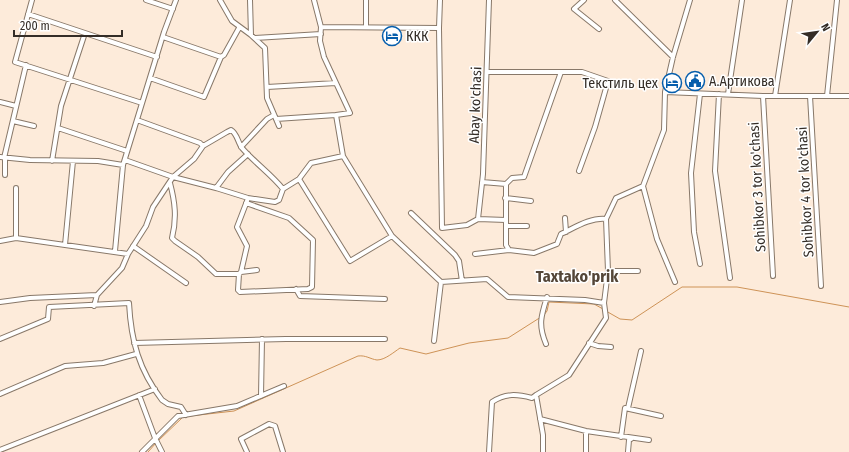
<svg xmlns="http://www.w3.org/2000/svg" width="849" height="452" viewBox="0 0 849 452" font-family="'Fira Sans Condensed',sans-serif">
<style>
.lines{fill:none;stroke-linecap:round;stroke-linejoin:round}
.stream{stroke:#ce9357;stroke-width:1}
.minor-casing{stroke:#887869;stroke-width:6}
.minor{stroke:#fff;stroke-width:4}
.labels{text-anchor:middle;stroke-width:3;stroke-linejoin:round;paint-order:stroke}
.poi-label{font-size:14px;fill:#342d27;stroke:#fff;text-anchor:start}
.street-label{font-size:14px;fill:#342d27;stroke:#fff}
.quarter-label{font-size:16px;font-weight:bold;fill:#544638;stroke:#fff}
</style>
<rect width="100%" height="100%" fill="#fdebda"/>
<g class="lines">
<!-- stream -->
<path class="stream" d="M606 311 620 319 632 320 682 287H737L849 307
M544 315 547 311 549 302 594 304 603 309
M190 416 234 411 358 356C366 355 370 359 377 360 385 360 394 352 400 348L426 354 469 343 508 338 541 317
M158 441 183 417
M148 452 156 443"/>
<defs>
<path id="minor" d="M32 0 15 62 142 103
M146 0 173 9
M220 0 232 21 251 35 265 48 267 98 279 126
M250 0 251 35
M314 0 321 27 320 41 324 57 350 113 336 115 343 156 392 236 441 282 434 341
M366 0V27
M440 0 439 28 442 228 467 225 478 219 483 174 489 0
M584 0 574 9 599 29
M615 0 673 57
M28 14 157 57
M321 27 439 28
M255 38 321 34
M221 57 224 55 239 28
M487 72H582L608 81 595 127 579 171
M150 78 204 97 221 57 163 37
M267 87 336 83
M665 92 763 96H849
M700 94 691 173 694 232 700 264
M719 94 715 171 730 278
M728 94 742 0
M763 96 773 276
M775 96 790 0
M810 96 821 286
M827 96 837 0
M0 102 16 106
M276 119 336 115
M137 120 200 143 203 146
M13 121 34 126
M58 128 127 151
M241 147 267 119 274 115
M0 157 30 160 98 161 123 165
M4 158 26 65
M125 160 173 177 216 188 248 198 275 202 279 200 283 189 299 179 311 163 343 156
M52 161 61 106 85 33
M5 175V158
M299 179 350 261 392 236
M482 182 506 184
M170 183C175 202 177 218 172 238L175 241 198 257 216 274H239L241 272 257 270
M643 186 657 239 675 282
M16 188V238
M216 188 228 172 248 154
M505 198 531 201
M411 213 455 255 459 261 462 281
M565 218 566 232
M478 219 506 220V245L509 250
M506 220V184L512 178 524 177 561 72
M506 226H527
M0 241 16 238 128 254
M65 245 73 161
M133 246 186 283
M115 251 123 165 164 32 176 0
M475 254 509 250 534 253 557 244 561 234C574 228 591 217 606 219
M608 271H638
M241 272 247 246 237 227 247 201
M239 274 238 290 240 292 308 289 312 287 313 240 289 218 246 203
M441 282 487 279 508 297 585 300 604 303
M296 289 300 296 385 299
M0 302 30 298 97 295
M94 306 97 295 122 268 128 254 146 226 153 207 173 177 194 159 203 146 227 132 231 130C237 133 238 143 242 148 255 163 271 174 283 189
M0 339 48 319 49 307 129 303C131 341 139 370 162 400L168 404 181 407 186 415
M134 343 286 339H385
M589 343 598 346 611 347
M546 344C538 325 541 316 547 297
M0 394 65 366 103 363 136 354
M139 395 155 438 162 452
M261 396 262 339
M628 408 641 351
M540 419 586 431 649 440
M621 437 625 408 661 416
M0 450 155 389
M142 452 178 416 237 406 284 386
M247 452 241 439 269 424 275 426 283 452
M489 452 492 402C506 393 517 394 532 398L536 395
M543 452V435L536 395 569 375 606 318 604 303 608 271 606 219 616 198 643 186 664 130 665 92 673 57 690 0
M586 452V431
M628 452 629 440 631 439"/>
</defs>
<!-- minor casing -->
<use href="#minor" class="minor-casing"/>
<!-- minor -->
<use href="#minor" class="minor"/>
</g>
<!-- icons -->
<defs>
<symbol id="hotel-ring" viewBox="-11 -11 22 22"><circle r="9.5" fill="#fff" stroke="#065eac" stroke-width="1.5"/><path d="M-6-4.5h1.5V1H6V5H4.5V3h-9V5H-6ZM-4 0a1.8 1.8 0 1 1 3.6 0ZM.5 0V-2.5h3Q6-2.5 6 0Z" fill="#065eac"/></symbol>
<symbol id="civic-ring" viewBox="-11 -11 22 22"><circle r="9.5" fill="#fff" stroke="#065eac" stroke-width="1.5"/><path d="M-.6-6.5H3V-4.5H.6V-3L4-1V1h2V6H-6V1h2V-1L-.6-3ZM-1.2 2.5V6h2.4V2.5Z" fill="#065eac"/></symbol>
</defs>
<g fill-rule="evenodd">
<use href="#hotel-ring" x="381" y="25" width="22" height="22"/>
<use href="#civic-ring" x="684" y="70" width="22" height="22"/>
<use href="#hotel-ring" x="661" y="72" width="22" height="22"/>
</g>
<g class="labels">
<!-- poi labels -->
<g class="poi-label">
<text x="406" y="41">ККК</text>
<text x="709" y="86">А.Артикова</text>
<text x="658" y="88" text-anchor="end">Текстиль цех</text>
</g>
<!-- street labels -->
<g class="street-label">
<text transform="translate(475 105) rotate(-88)" y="5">Abay ko'chasi</text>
<text transform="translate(757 187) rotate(-93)" y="5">Sohibkor 3 tor ko'chasi</text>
<text transform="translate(805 192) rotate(-93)" y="5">Sohibkor 4 tor ko'chasi</text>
</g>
<!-- quarter labels -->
<g class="quarter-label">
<text x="577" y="282">Taxtako'prik</text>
</g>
</g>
<!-- north arrow -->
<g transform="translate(817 32) rotate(61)" stroke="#ffffff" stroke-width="3" paint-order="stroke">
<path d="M0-3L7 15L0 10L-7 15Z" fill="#342d27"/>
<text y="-6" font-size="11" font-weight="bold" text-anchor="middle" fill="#342d27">N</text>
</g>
<!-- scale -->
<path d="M14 30v6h108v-6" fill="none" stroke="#342d27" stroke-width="2"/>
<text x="20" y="30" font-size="12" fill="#342d27" stroke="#ffffff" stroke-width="3" paint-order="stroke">200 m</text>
</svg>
